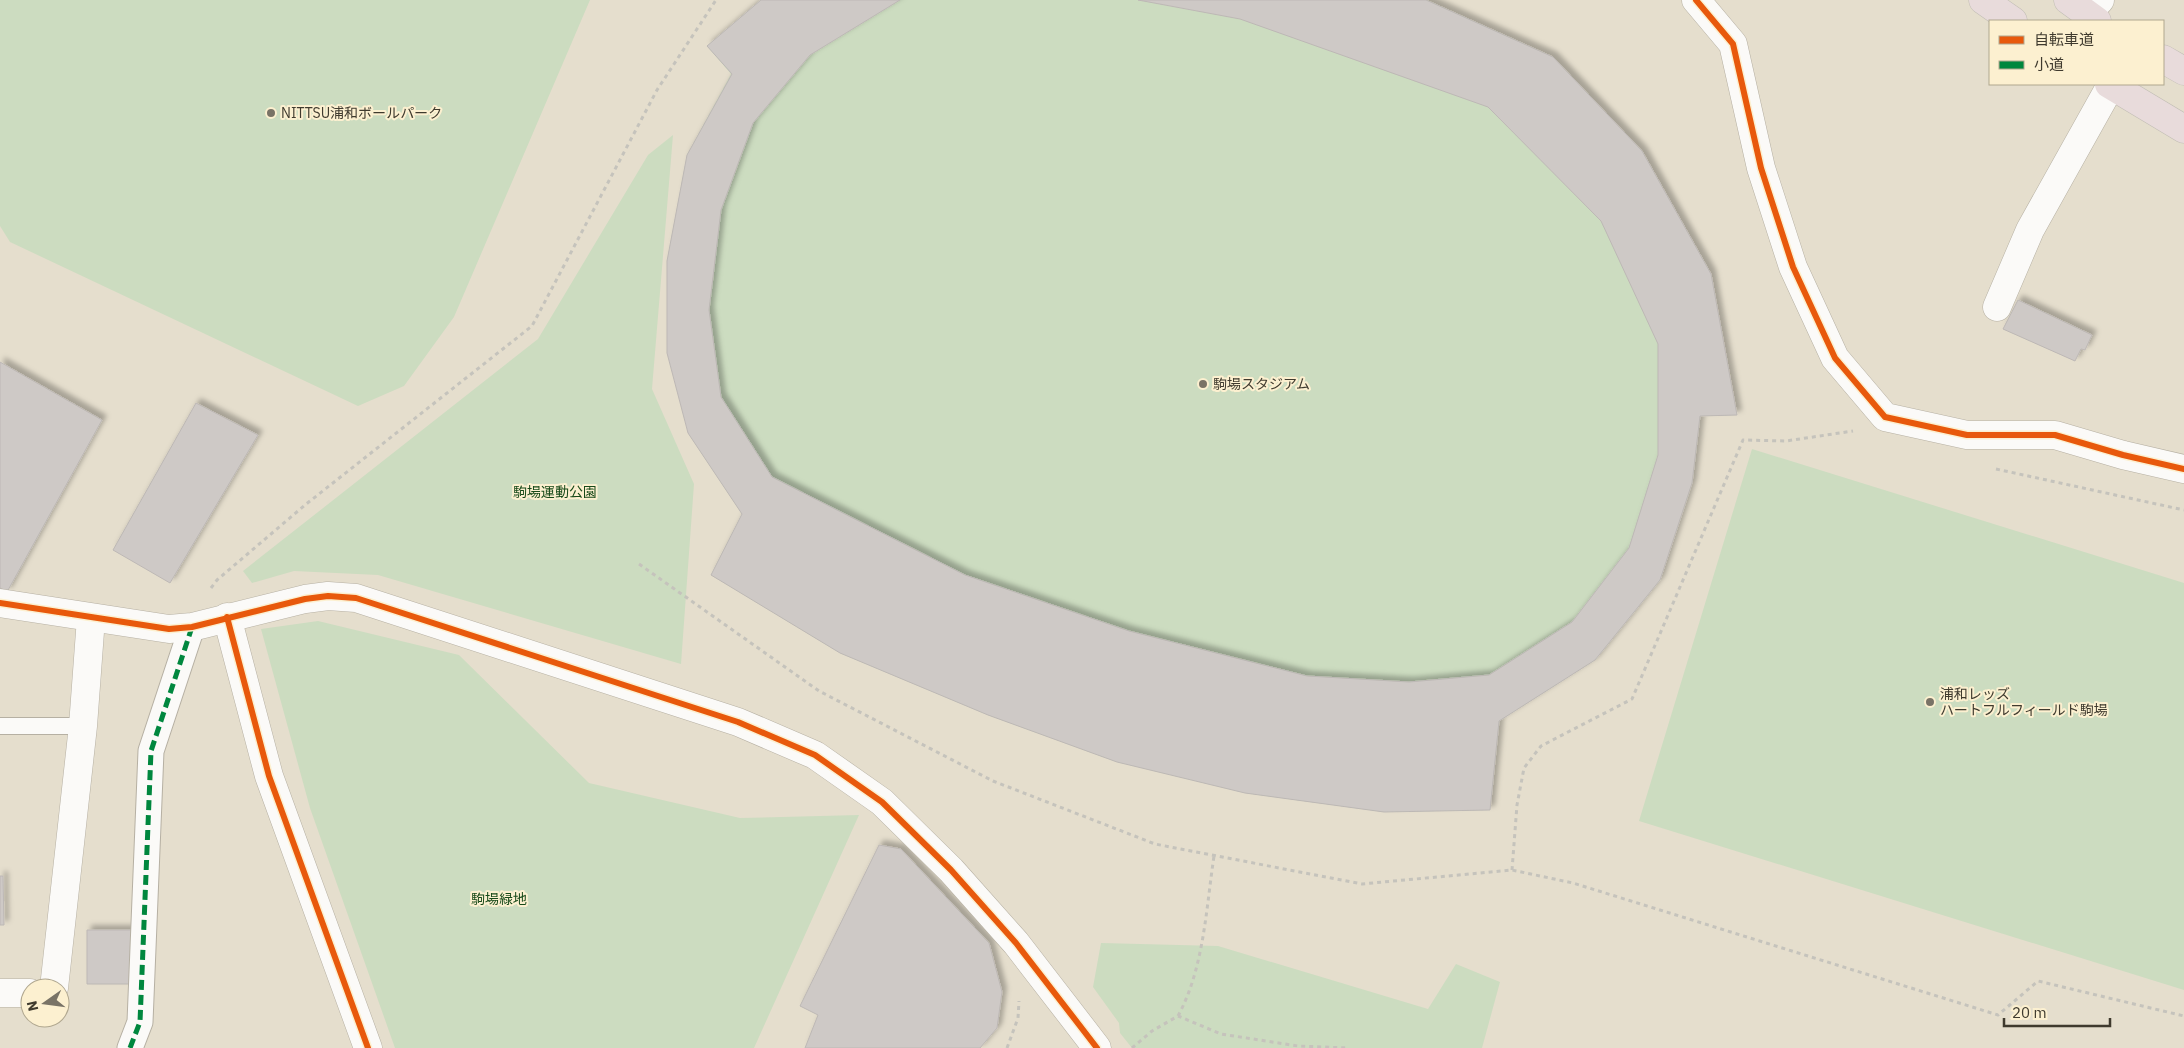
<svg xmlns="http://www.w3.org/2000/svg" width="2184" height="1048" viewBox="0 0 2184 1048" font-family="'IBM Plex Sans','Noto Sans JP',sans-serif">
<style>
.green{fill:#ccdcc0}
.building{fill:#cec9c6;stroke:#bdb8b5;filter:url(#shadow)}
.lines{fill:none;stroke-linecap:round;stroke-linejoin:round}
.service-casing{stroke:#b6b0a3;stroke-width:18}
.pedestrian-casing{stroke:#b6b0a3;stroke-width:27}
.minor-casing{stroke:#b6b0a3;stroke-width:29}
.tertiary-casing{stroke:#b6b0a3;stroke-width:29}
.trunk-casing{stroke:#c1bdb4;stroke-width:29}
.path{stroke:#c5c3bc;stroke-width:3;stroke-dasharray:4 4;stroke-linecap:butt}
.service{stroke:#fbfaf8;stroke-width:16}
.pedestrian{stroke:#fbfaf8;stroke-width:25}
.minor{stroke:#fbfaf8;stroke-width:28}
.tertiary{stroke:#fbfaf8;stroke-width:28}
.trunk{stroke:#e8dbdb;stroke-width:28}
.quiet{stroke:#00873e;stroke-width:5;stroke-dasharray:10 5;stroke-linecap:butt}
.cycleway-casing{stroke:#fcf0d0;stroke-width:9}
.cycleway{stroke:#e8590c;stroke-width:6}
.poi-dot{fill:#797366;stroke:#fcf0d0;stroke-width:2}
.labels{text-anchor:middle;stroke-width:4;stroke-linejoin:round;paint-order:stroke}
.poi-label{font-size:14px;fill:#3f3a2e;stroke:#fcf0d0;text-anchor:start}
.park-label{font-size:14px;fill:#174918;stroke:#fcf0d0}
</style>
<defs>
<filter id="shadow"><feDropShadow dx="4.5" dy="-4.5" stdDeviation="2.5" flood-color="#0004"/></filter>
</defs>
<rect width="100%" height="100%" fill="#e5decd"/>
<!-- green -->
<path class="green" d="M0 0H590L454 317 404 386 358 406 10 242 0 226Z
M761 0H1426L1431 2 1553 57 1737 415 1700 416 1692 483 1660 580 1595 660 1499 721 1490 810 1384 812 1245 793 1117 762 988 715 840 653 711 575 742 514 688 433 667 261 687 155 731 74 707 46Z
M673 135 652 389 694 484 681 664 378 575 294 571 252 583 243 571 538 339 648 155Z
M1752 449 2184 583V990L1639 821Z
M318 621 459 655 589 783 740 818 859 815 754 1048H395L310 808 261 629Z
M1101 943 1218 946 1428 1009 1456 964 1500 982 1482 1048H1132L1120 1033 1119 1023 1093 987Z"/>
<!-- building -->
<path class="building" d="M761 0H900L810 55 753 123 721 210 709 310 721 397 772 477 965 575 1129 631 1307 676 1409 682 1489 675 1572 622 1629 548 1658 455V344L1601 221 1488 107 1240 19 1138 0H1426L1553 57 1642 151 1711 274 1737 415 1700 416 1692 483 1660 580 1595 660 1499 721 1490 810 1384 812 1245 793 1117 762 988 715 840 653 711 575 742 514 688 433 667 353V261L687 155 732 74 707 46Z
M2018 300 2092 335 2085 350 2081 349 2075 361 2003 329Z
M0 362 102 420 7 592 0 588Z
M196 403 258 435 170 583 113 550Z
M879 845 901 849 989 943 1002 992 997 1028 980 1048H805L818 1015 800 1006Z
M0 876H3L4 925H0Z
M87 930H132L131 984H87Z"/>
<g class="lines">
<defs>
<path id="service" d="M0 726H83"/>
<path id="pedestrian" d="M130 1048 140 1022 151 751 192 627"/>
<path id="minor" d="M1696 0 1733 44 1761 168 1793 267 1835 358 1885 417 1967 435H2055L2123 455 2184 469
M2086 15 2100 0
M1997 307 2030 230 2111 85
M227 617 269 776 368 1048
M54 988 83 726 91 618
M0 993H30"/>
<path id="tertiary" d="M0 603 169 629 192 627 305 599 328 596 356 598 738 722 815 755 882 802 951 870 1016 943 1097 1048"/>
<path id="trunk" d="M1983 0 2013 21
M2068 0 2097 21
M2163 59 2184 71
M2109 84 2184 129"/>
</defs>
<!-- service casing -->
<use href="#service" class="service-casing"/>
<!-- pedestrian casing -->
<use href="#pedestrian" class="pedestrian-casing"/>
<!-- minor casing -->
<use href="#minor" class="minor-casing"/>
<!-- tertiary casing -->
<use href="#tertiary" class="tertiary-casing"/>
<!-- trunk casing -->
<use href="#trunk" class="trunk-casing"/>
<!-- path -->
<path class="path" d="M1996 469 2184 510
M639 564 819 691 993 781 1155 844 1362 884 1512 870 1573 883 1998 1015 2038 981 2184 1016
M211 588 217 580 305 505 532 326 657 90 716 0
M1512 870 1517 805 1524 768 1541 746 1632 699 1743 440 1786 441 1853 431
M1178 1016C1204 968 1206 909 1214 856
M1007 1048 1018 1018 1019 1001
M1132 1048 1152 1031 1178 1016 1221 1034 1298 1046 1349 1048"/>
<!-- service -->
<use href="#service" class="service"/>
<!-- pedestrian -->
<use href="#pedestrian" class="pedestrian"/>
<!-- minor -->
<use href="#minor" class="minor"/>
<!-- tertiary -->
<use href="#tertiary" class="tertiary"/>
<!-- trunk -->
<use href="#trunk" class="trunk"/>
<!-- quiet -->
<path class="quiet" d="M130 1048 140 1022 151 751 192 627"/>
<defs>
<path id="cycleway" d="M1696 0 1733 44 1761 168 1793 267 1835 358 1885 417 1967 435H2055L2123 455 2184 469
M0 603 169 629 192 627 305 599 328 596 356 598 738 722 815 755 882 802 951 870 1016 943 1097 1048
M227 617 269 776 368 1048"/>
</defs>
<!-- cycleway casing -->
<use href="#cycleway" class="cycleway-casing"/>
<!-- cycleway -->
<use href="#cycleway" class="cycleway"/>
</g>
<!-- markers -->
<g class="poi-dot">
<circle cx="271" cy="113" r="5"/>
<circle cx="1203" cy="384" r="5"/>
<circle cx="1930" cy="702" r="5"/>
</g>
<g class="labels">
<!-- poi labels -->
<g class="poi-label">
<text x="281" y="118">NITTSU浦和ボールパーク</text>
<text x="1213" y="389">駒場スタジアム</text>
<text x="1940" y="699">浦和レッズ<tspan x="1940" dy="16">ハートフルフィールド駒場</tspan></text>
</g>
<!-- park labels -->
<g class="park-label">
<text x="555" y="497">駒場運動公園</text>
<text x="499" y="904">駒場緑地</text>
</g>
</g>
<!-- legend -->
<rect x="1989" y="20" width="175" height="65" fill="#fcf0d0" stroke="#b0a78f"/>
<rect x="1999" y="36" width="25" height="8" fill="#e8590c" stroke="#b0a78f"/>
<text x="2034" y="45" font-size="15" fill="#3f3a2e">自転車道</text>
<rect x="1999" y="61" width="25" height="8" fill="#00873e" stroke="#b0a78f"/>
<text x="2034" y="70" font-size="15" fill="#3f3a2e">小道</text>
<!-- north arrow -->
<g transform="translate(45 1003) rotate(256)"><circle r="24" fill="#fcf0d0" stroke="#b0a78f"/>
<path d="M0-4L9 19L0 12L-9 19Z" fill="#797366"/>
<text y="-8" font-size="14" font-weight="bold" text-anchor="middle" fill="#3f3a2e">N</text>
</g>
<!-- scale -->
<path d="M2004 1018v8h106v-8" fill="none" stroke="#3f3a2e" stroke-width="2.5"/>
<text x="2012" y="1018" font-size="15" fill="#3f3a2e" stroke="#fcf0d0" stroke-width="4" paint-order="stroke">20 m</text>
</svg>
